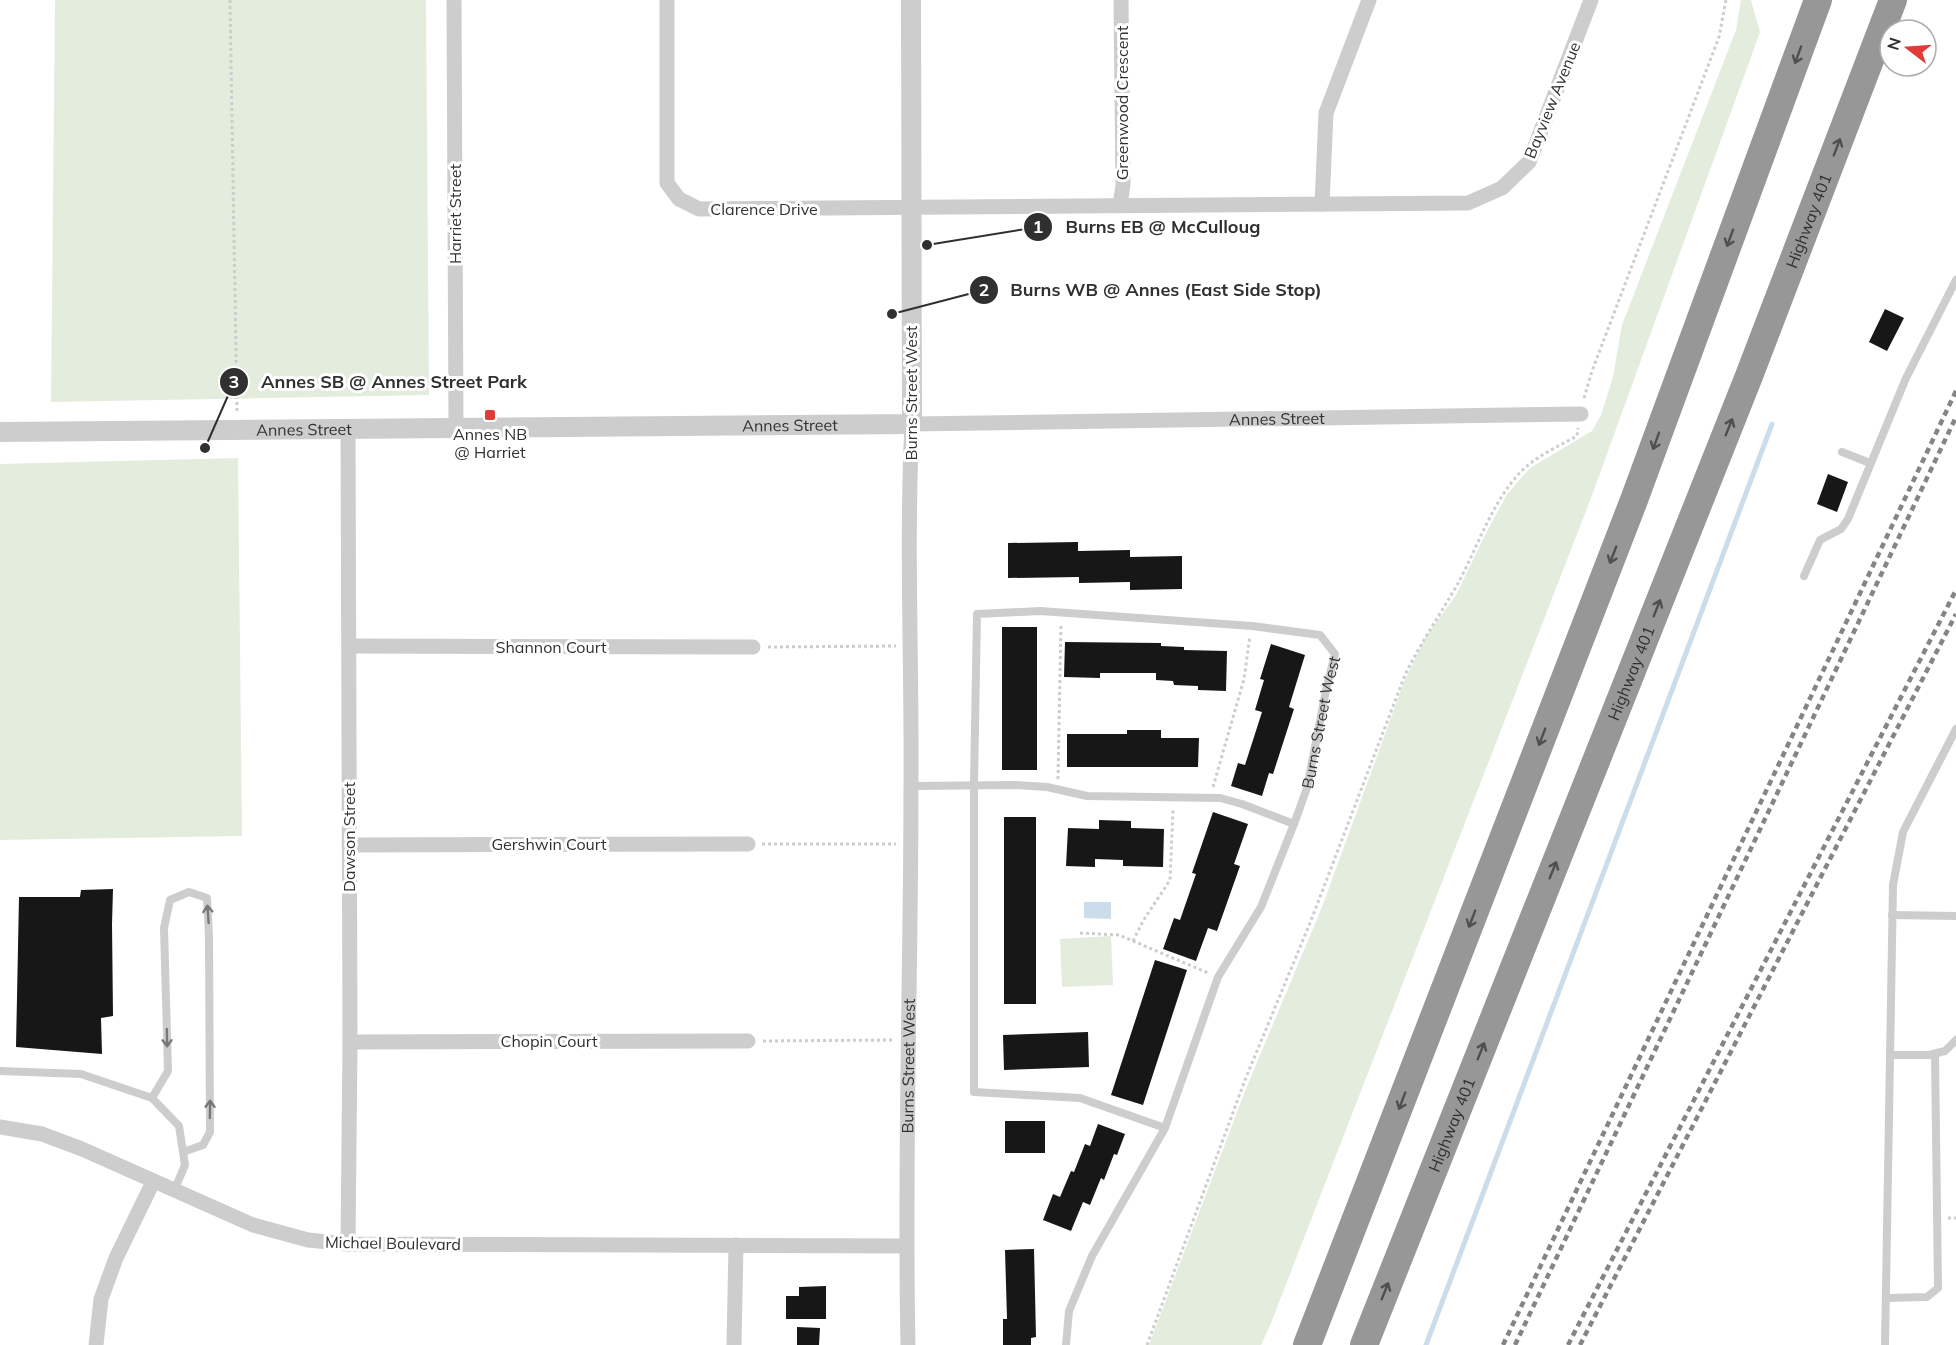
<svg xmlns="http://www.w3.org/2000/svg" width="1956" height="1345" viewBox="0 0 1956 1345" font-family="Mulish,sans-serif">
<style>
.green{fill:#e4ecde}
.water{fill:#cbdceb}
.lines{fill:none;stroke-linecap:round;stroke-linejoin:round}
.stream{stroke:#cbdceb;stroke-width:5}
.building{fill:#171717}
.path{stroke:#cdcdcd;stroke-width:3;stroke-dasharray:3 3;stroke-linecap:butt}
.service{stroke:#cdcdcd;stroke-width:8}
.minor{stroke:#cdcdcd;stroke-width:15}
.tertiary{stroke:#cdcdcd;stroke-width:20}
.motorway{stroke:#979797;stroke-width:28}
.rail{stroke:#858585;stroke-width:4.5;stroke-dasharray:6 4.5;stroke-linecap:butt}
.oneway{stroke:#4f4f4f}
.oneway2{stroke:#777}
.poi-dot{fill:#e13b37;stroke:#fff;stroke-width:2}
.labels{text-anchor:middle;stroke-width:6;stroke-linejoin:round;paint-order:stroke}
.street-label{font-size:16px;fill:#303030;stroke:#fff}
.poi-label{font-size:16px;fill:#303030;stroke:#fff}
.leader{fill:none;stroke:#303030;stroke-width:2}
.callout-dot{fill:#303030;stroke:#fff;stroke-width:2}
.mark-label{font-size:18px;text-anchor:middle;font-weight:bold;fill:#fff}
.callout-label{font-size:18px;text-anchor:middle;font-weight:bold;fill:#303030;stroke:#fff;stroke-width:6;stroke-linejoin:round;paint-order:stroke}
</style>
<rect width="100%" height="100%" fill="#fff"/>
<!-- green -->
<path class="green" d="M55 0H426L429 395 51 402Z
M1741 0H1751L1760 32 1591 498 1271 1323 1261 1345H1149L1245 1091 1322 907 1404 682 1425 638 1456 595 1484 537 1507 494 1530 468 1592 431 1601 415 1613 377 1622 325 1736 30Z
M238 458 242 836 0 840V464Z
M1111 936 1113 985 1062 987 1060 939Z"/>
<!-- water -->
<path class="water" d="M1084 902H1111V919L1084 918Z"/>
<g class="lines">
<!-- stream -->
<path class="stream" d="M1426 1345 1772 424"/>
</g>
<!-- building -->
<path class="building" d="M1885 309 1904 318 1887 351 1869 342Z
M1828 474 1848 482 1837 512 1817 504Z
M1078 542V551L1130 550V557L1182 556V589L1130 590V582L1079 583V577L1008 578V543Z
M1002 627H1037V770H1002Z
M1065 642 1161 643V646L1184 647V650L1227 651 1226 691 1198 690V686L1174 685 1173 681 1156 680V673H1100V678L1064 677Z
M1271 644 1305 655 1289 707 1294 709 1273 774 1269 773 1262 796 1231 786 1238 763 1245 765 1262 712 1255 710 1264 680 1260 679Z
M1127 730H1161V738H1199L1198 767H1067V734H1127Z
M1213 812 1248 824 1234 864 1240 866 1217 931 1208 928 1196 961 1163 949 1174 918 1180 920 1196 874 1192 873Z
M1004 817H1036V1004H1004Z
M1099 820 1131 821V828L1164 829 1163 867 1123 866V860L1095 859V867L1066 866 1068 828 1099 829Z
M113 889 112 924 113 1016 101 1018 102 1054 16 1047 19 897H80L81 890Z
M1155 960 1187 970 1143 1105 1111 1095Z
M1088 1032 1089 1067 1004 1070 1003 1035Z
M1005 1121H1045V1153H1005Z
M1098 1124 1125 1134 1117 1155 1114 1154 1104 1180 1101 1178 1090 1205 1083 1202 1071 1231 1043 1220 1053 1194 1060 1197 1071 1171 1074 1172 1085 1144 1090 1146Z
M1034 1249 1036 1337 1031 1338V1345H1003V1319H1007L1005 1250Z
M826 1286V1319H786V1296H799V1287Z
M797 1327 820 1328 819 1345H797Z"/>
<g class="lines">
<!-- path -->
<path class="path" d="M230 0 237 412
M1584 398 1592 371 1719 37 1726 0
M768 647 896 646
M1058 779 1061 623
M1213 787 1244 679 1250 636
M762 844H896
M1080 933 1119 935 1208 973
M1133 941 1143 921 1170 880 1173 809
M763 1041 894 1040
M1948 1218H1956
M1147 1345 1245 1080 1310 923 1405 675C1420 644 1439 616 1456 587 1476 551 1489 509 1516 477 1532 458 1555 448 1577 436L1578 428"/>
<!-- service -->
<g class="service">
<path d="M1842 452 1870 463"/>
<path d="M1804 576 1820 540 1841 529 1848 519 1906 378 1956 280"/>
<path d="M911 786 1015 785 1047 787 1087 796 1220 798 1242 804 1294 824"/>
<path d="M1892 915 1956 916"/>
<path d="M1890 1055H1929L1945 1051 1956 1040"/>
<path d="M0 1071 81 1074 152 1098 179 1126 185 1165 174 1191"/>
<path d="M152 1098 168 1071 164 928 170 900 189 892 207 898 209 936 210 1132 203 1145 183 1152"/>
<path d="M1886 1298 1927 1297 1938 1288 1935 1054"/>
<path id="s1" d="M1066 1345 1069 1311 1092 1256 1165 1128 1218 977 1261 907 1294 824 1307 788 1326 690 1335 654 1320 635 1252 626 1040 611 977 614 974 784V1092L1080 1098 1165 1128"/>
<path d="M1885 1345 1893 885 1903 832 1956 729"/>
</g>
<!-- minor -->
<g class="minor">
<path d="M454 0 456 427"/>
<path d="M667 0V183L679 199 699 209 1468 203 1502 188 1529 162 1591 0"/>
<path d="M1322 204 1326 113 1369 0"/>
<path d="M1120 205 1123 185 1121 0"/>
<path d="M349 646 753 647"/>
<path d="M349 845 748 844"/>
<path d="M350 1042 748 1041"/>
<path d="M0 1127 42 1134 82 1149 253 1225 308 1240 348 1244 906 1246"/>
<path d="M348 1244 350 1042 348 429"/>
<path d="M96 1345 101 1299 116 1258 153 1182"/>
<path d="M734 1345 736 1245"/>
<path id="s2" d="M908 1345C904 1158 911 972 911 785 912 664 906 544 912 424L1581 414"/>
</g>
<!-- tertiary -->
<path class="tertiary" id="s3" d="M0 432 912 424 911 0"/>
<!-- motorway -->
<g class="motorway">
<path d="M1307 1345 1634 500 1818 0"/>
<path id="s4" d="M1364 1345 1749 376 1893 0"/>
</g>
<!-- rail -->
<path class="rail" d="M1503 1345 1956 391
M1515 1345 1956 417
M1568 1345 1956 590
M1580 1345 1956 614"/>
</g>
<!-- one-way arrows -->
<defs><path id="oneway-shaft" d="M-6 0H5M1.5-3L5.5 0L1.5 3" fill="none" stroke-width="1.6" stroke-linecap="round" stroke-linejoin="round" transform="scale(1.5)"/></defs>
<g class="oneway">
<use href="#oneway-shaft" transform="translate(1798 55) rotate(110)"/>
<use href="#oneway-shaft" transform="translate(1837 147) rotate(-69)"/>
<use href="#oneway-shaft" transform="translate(1730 238) rotate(110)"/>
<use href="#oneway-shaft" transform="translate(1729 427) rotate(-68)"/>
<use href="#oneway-shaft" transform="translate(1656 441) rotate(110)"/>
<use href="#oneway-shaft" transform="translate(1613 555) rotate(111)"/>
<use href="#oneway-shaft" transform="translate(1657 608) rotate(-68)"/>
<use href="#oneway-shaft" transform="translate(1542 737) rotate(111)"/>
<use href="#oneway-shaft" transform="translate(1553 870) rotate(-68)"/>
<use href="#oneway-shaft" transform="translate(1472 919) rotate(111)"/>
<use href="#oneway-shaft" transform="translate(1481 1051) rotate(-68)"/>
<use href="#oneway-shaft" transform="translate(1402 1101) rotate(111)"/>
<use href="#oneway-shaft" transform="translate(1385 1291) rotate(-68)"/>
</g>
<g class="oneway2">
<use href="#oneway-shaft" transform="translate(208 914) rotate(-94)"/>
<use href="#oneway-shaft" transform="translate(167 1038) rotate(89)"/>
<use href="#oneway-shaft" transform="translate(210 1109) rotate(-89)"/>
</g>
<!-- markers -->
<rect class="poi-dot" x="484" y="409" width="12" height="12" rx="3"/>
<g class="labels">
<!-- street labels -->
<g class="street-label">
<text transform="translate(1552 100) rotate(-68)" y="6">Bayview Avenue</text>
<text transform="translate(1122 103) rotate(-90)" y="6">Greenwood Crescent</text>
<text x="764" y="215">Clarence Drive</text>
<text transform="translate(455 214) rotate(-90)" y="6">Harriet Street</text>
<text dy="6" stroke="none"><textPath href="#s4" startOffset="1209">Highway 401</textPath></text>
<text transform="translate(911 393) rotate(-90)" y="6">Burns Street West</text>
<text dy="6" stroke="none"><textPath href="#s2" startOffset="1286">Annes Street</textPath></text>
<text dy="6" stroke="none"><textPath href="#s3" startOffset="790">Annes Street</textPath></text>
<text dy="6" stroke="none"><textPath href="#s3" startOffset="304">Annes Street</textPath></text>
<text x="551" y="653">Shannon Court</text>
<text dy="6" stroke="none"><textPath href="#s4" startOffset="723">Highway 401</textPath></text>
<text dy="6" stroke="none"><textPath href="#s1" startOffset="678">Burns Street West</textPath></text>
<text transform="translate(349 837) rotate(-90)" y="6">Dawson Street</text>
<text x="549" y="850">Gershwin Court</text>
<text x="549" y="1047">Chopin Court</text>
<text dy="6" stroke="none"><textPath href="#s2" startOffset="279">Burns Street West</textPath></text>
<text dy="6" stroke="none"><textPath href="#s4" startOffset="237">Highway 401</textPath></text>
<text transform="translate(393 1243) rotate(1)" y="6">Michael Boulevard</text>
</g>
<!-- poi labels -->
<g class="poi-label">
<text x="490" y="440">Annes NB<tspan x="490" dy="18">@ Harriet</tspan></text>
</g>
</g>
<!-- callouts -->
<path class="leader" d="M927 245L1038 227M892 314L984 290M205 448L234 382"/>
<g class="callout-dot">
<circle cx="927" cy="245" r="6"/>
<circle cx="892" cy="314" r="6"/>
<circle cx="205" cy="448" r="6"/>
<circle cx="1038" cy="227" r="15"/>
<circle cx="984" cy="290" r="15"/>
<circle cx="234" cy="382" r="15"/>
</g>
<g class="mark-label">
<text x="1038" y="233">1</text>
<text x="984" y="296">2</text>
<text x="234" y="388">3</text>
</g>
<g class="callout-label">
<text x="1163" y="233">Burns EB @ McCulloug</text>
<text x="1166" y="296">Burns WB @ Annes (East Side Stop)</text>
<text x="394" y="388">Annes SB @ Annes Street Park</text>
</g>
<!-- north arrow -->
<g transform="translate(1908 48) rotate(287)"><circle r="28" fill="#ffffff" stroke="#acacac" stroke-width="1.5"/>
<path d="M0-4.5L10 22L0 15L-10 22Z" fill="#e13b37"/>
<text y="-9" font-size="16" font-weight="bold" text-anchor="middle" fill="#303030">N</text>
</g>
</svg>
